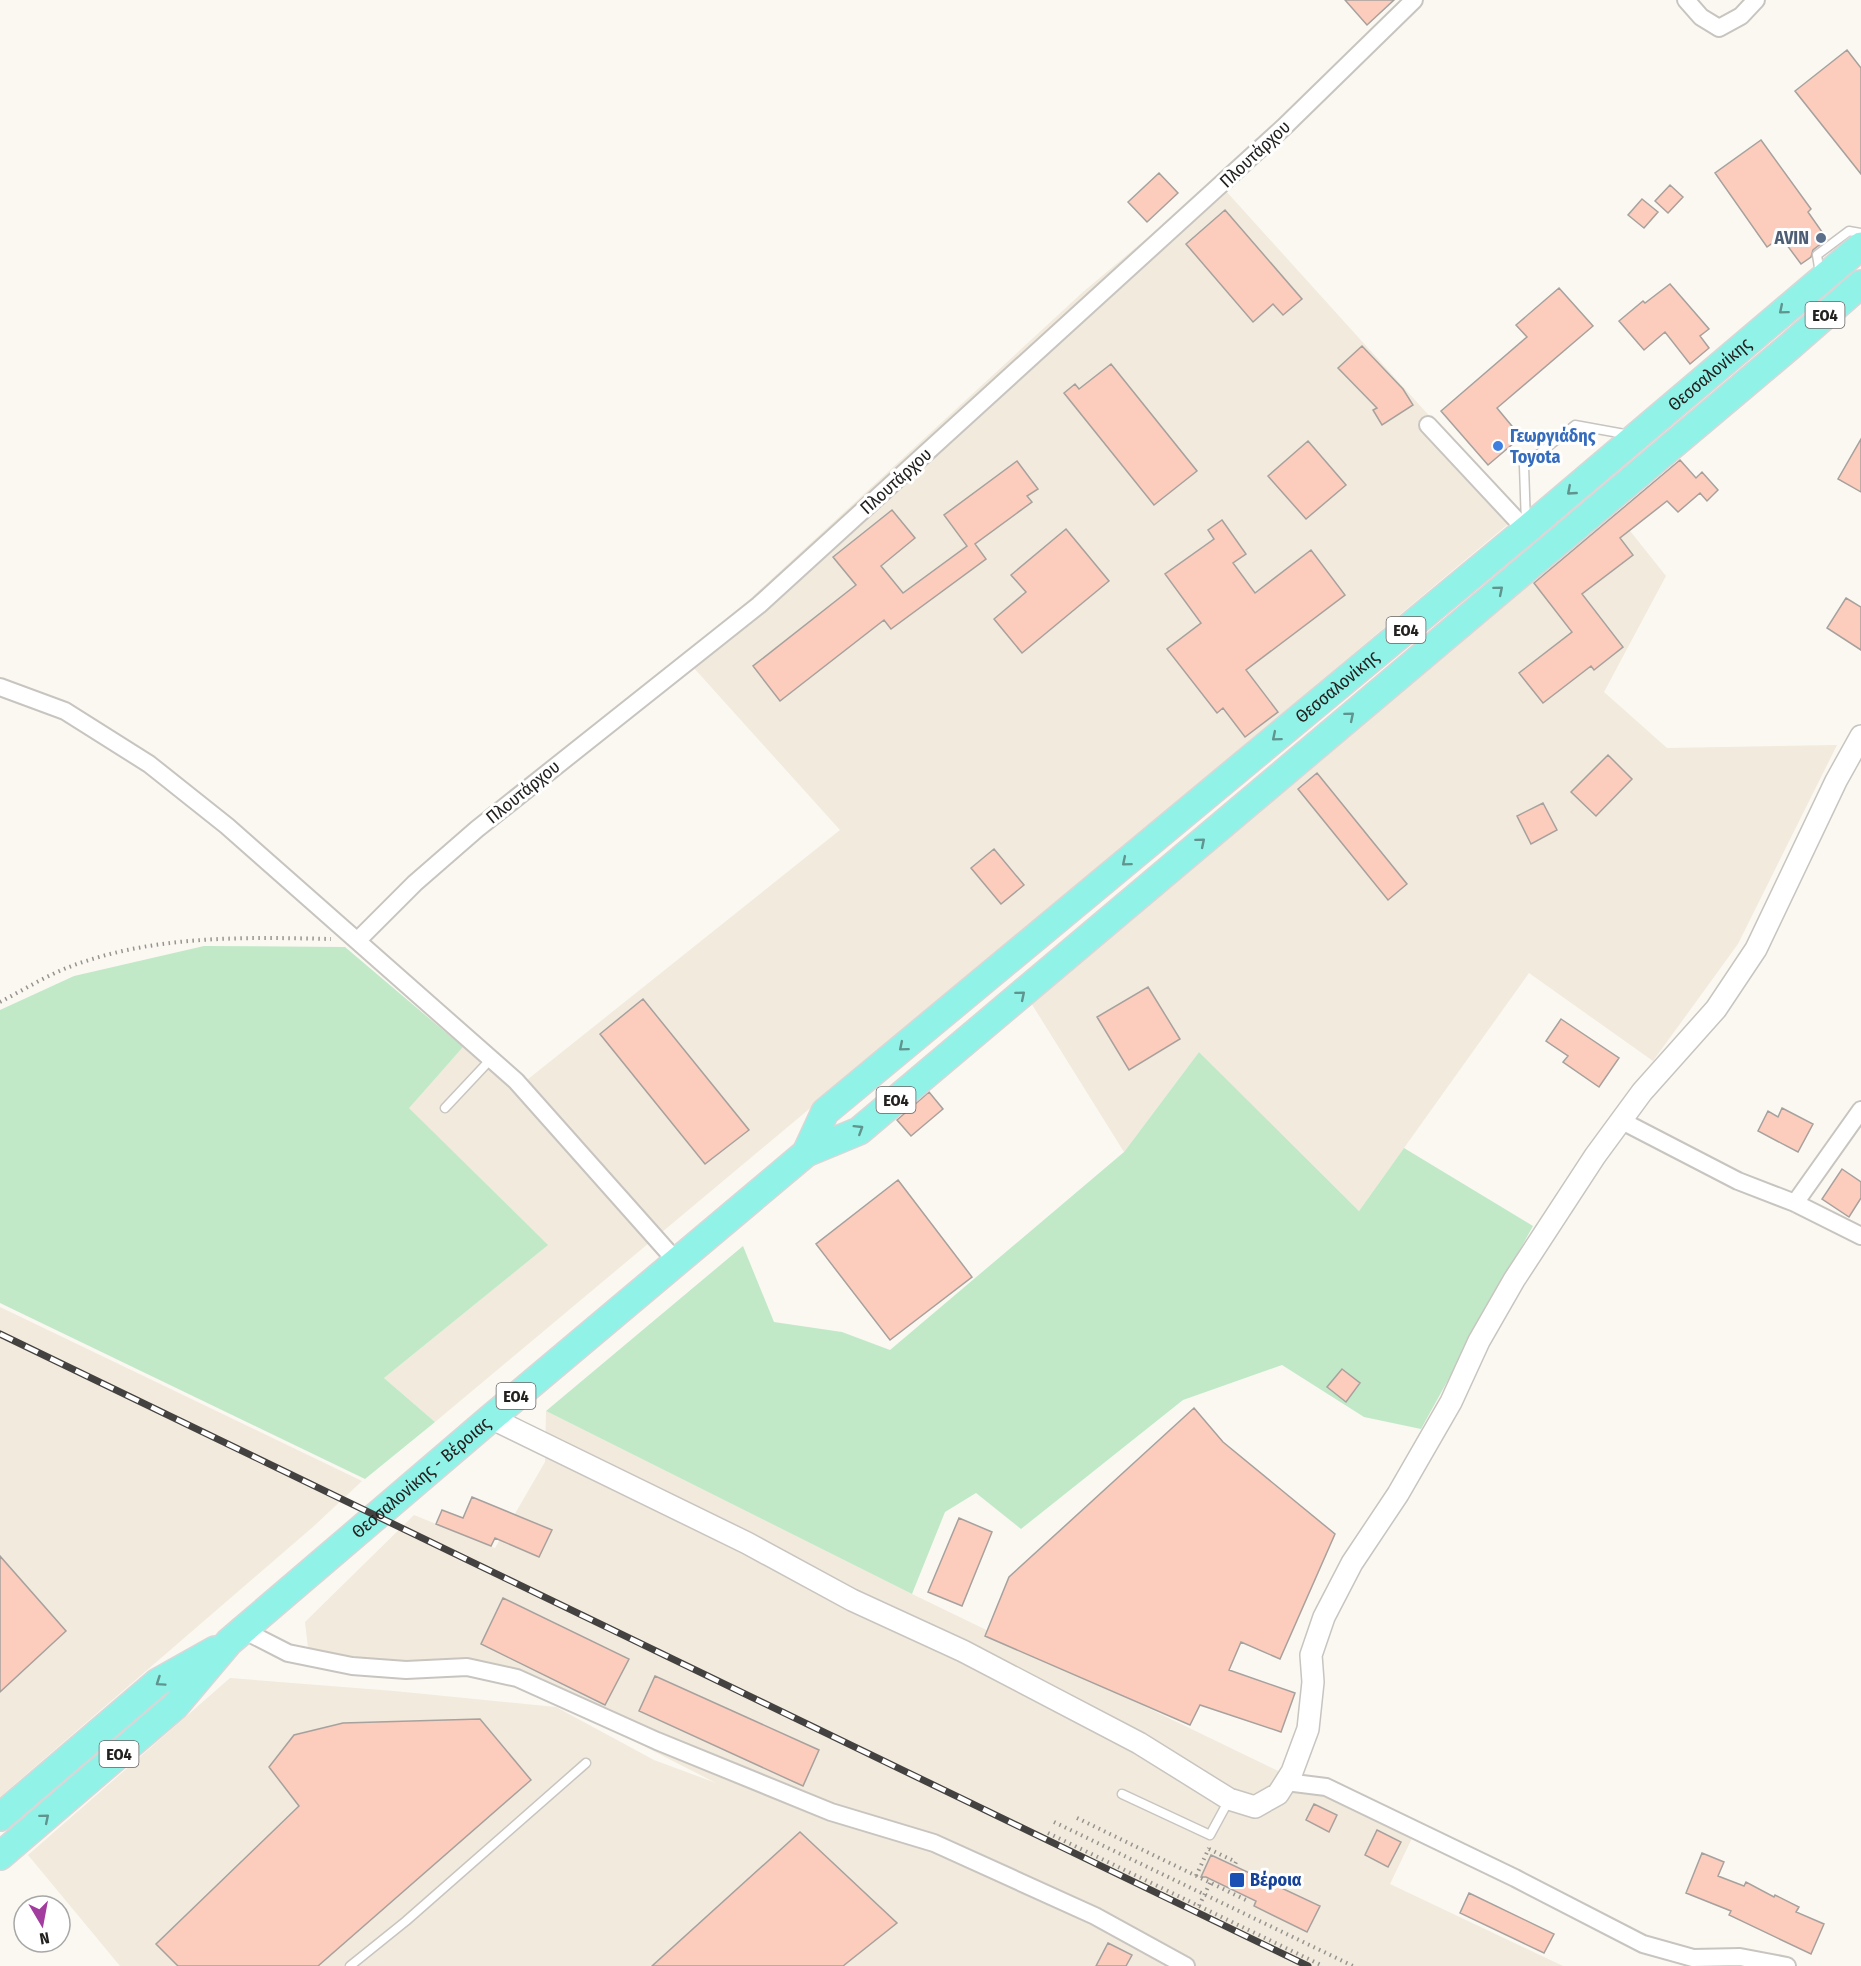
<svg xmlns="http://www.w3.org/2000/svg" width="1861" height="1966" viewBox="0 0 1861 1966" font-family="'Fira Sans Condensed',sans-serif">
<style>
.built{fill:#f1eadd}
.green{fill:#c1e9c8}
.building{fill:#fcccbc;stroke:#a7a19e;stroke-width:1.5}
.lines{fill:none;stroke-linecap:round;stroke-linejoin:round}
.service-casing{stroke:#c8c5c0;stroke-width:11}
.minor-casing{stroke:#c8c5c0;stroke-width:20}
.tertiary-casing{stroke:#c8c5c0;stroke-width:24}
.primary-casing{stroke:#d8d7d7;stroke-width:30}
.path{stroke:#96948f;stroke-width:4;stroke-dasharray:1.5 4.5;stroke-linecap:butt}
.service{stroke:#fff;stroke-width:8}
.minor{stroke:#fff;stroke-width:16}
.tertiary{stroke:#fff;stroke-width:21}
.primary{stroke:#91f2e8;stroke-width:27}
.rail-casing{stroke:#444240;stroke-width:7}
.rail{stroke:#fff;stroke-width:4.5;stroke-dasharray:14;stroke-linecap:butt}
.oneway{stroke:#60948e}
.service-dot{fill:#5c6f8a;stroke:#fff;stroke-width:2}
.shop-dot{fill:#3f7fe0;stroke:#fff;stroke-width:2}
.transit-dot{fill:#1a4fb4;stroke:#fff;stroke-width:2}
.labels{text-anchor:middle;stroke-width:6;stroke-linejoin:round;paint-order:stroke}
.shield{fill:#fff;stroke:#666463;stroke-width:1.5}
.shield-label{font-size:16px;font-weight:bold;fill:#242220}
.street-label{font-size:18px;fill:#242220;stroke:#fff}
.service-label{font-size:18px;font-weight:bold;fill:#4e5e75;stroke:#fff;text-anchor:end}
.shop-label{font-size:18px;font-weight:bold;fill:#366cbe;stroke:#fff;text-anchor:start}
.transit-label{font-size:18px;font-weight:bold;fill:#164399;stroke:#fff;text-anchor:start}
</style>
<rect width="100%" height="100%" fill="#fbf8f2"/>
<!-- built -->
<path class="built" d="M1216 180 1519 515 435 1422 384 1378 547 1245 408 1107 475 1034 527 1080 840 830 693 667 684 653 750 599 1083 292Z
M1611 507 1666 576 1604 692 1667 748 1837 745 1738 944 1653 1061 1529 973 1359 1211 1199 1052 1124 1152 1028 998Z
M0 1307 362 1481 314 1526 0 1797Z
M546 1411 912 1594 1413 1836 1390 1884 1563 1966H120L28 1855 230 1678 394 1691 556 1707 654 1760 716 1783 475 1660 410 1668 339 1662 308 1648 305 1622 414 1515 495 1548 545 1462Z"/>
<!-- green -->
<path class="green" d="M204 946 345 947 463 1047 409 1108 548 1245 384 1378 435 1422 365 1479 0 1303V1010L74 976Z
M1199 1052 1359 1211 1404 1148 1533 1226 1421 1429 1364 1417 1282 1365 1183 1400 1021 1529 976 1493 945 1512 912 1594 546 1411 743 1246 774 1322 842 1332 890 1350 1124 1152Z"/>
<!-- building -->
<path class="building" d="M1345 0H1394L1367 25Z
M1847 50 1861 68V174L1795 91Z
M1761 140 1811 209 1808 212 1827 239 1813 250 1811 257 1801 264 1781 237 1767 247 1715 173Z
M1159 173 1178 193 1147 222 1128 202Z
M1670 185 1683 197 1668 213 1655 201Z
M1642 199 1658 212 1644 228 1628 215Z
M1225 210 1302 299 1283 315 1273 304 1253 322 1186 244Z
M1670 284 1709 329 1700 336 1709 348 1690 364 1665 332 1644 350 1619 321 1643 301 1645 303Z
M1559 288 1593 326 1497 408 1521 437 1488 465 1441 411 1527 337 1516 325Z
M1362 346 1403 389 1413 405 1382 425 1373 410 1377 408 1338 368Z
M1111 364 1197 471 1154 505 1064 393 1075 384 1079 389Z
M1861 439V492L1838 479Z
M1308 441 1346 485 1306 519 1268 476Z
M1680 460 1696 478 1702 472 1718 490 1707 501 1700 493 1678 512 1667 501 1620 538 1633 555 1582 594 1623 647 1594 670 1591 666 1543 703 1519 673 1572 632 1534 583Z
M1017 461 1038 489 1027 496 1032 502 975 544 986 559 891 629 884 620 780 701 753 666 856 585 833 557 892 510 915 538 881 566 903 593 967 546 944 515Z
M1222 520 1246 554 1233 563 1255 593 1311 550 1345 595 1246 670 1278 712 1245 737 1223 708 1217 713 1167 649 1201 623 1165 574 1214 539 1208 530Z
M1066 529 1109 581 1022 653 994 619 1026 592 1011 575Z
M1846 598 1861 607V650L1827 628Z
M1608 755 1632 779 1596 816 1571 792Z
M1317 773 1407 884 1388 900 1298 789Z
M1543 803 1557 830 1531 844 1517 816Z
M994 849 1024 885 1001 904 971 868Z
M1148 987 1180 1039 1129 1070 1097 1017Z
M643 999 749 1130 705 1164 600 1034Z
M1561 1019 1619 1058 1599 1087 1563 1062 1568 1056 1546 1041Z
M929 1092 943 1109 911 1136 897 1120Z
M1782 1108 1813 1124 1798 1152 1758 1131 1768 1111 1778 1117Z
M1842 1169 1861 1182V1198L1849 1217 1822 1199Z
M898 1180 972 1277 890 1340 816 1244Z
M1342 1369 1360 1383 1346 1402 1327 1387Z
M1194 1408 1223 1442 1335 1534 1280 1659 1241 1642 1229 1670 1295 1693 1281 1732 1200 1705 1190 1725 985 1636 1009 1577Z
M472 1497 552 1530 539 1557 495 1538 491 1546 436 1524 442 1510 463 1518Z
M959 1518 992 1532 962 1606 928 1592Z
M0 1556 66 1631 0 1692Z
M503 1598 629 1659 605 1705 481 1644Z
M655 1676 819 1750 803 1786 639 1711Z
M480 1719 531 1780 318 1966H178L156 1944 299 1806 269 1767 294 1735 343 1723Z
M1314 1804 1337 1815 1329 1832 1306 1820Z
M1377 1830 1401 1842 1388 1867 1365 1855Z
M800 1832 897 1923 843 1966H652Z
M1702 1853 1724 1862 1718 1876 1744 1886 1746 1882 1774 1897 1775 1895 1799 1907 1796 1912 1824 1924 1811 1954 1729 1915 1731 1911 1686 1893Z
M1211 1855 1320 1906 1307 1932 1254 1906 1256 1901 1206 1877H1201Z
M1469 1893 1554 1934 1544 1953 1460 1913Z
M1108 1943 1132 1955 1126 1966H1096Z"/>
<g class="lines">
<defs>
<path id="service" d="M1820 274 1817 255 1849 231 1861 233
M1526 524 1524 466 1575 425 1630 435
M445 1108 491 1059
M1122 1794 1210 1835 1229 1800
M350 1966 406 1921 586 1763"/>
<path id="minor" d="M1686 0 1701 17 1719 28 1741 16 1756 0
M1428 425 1526 530
M0 687 65 711 149 764 227 826 516 1081 677 1262
M358 940 415 883 477 829 759 605 1285 126 1414 0
M1622 1121 1738 1181 1795 1203 1861 1236
M1795 1203 1861 1110
M243 1630 288 1653 352 1666 406 1670 467 1667 517 1678 657 1741 831 1812 934 1843 1095 1916 1186 1966
M1286 1782 1326 1787 1515 1878 1643 1944 1693 1958 1740 1957 1787 1966"/>
<path id="tertiary" d="M491 1418 747 1543 852 1600 963 1651 1139 1743 1229 1799 1255 1807 1278 1794 1292 1772 1308 1729 1313 1682 1311 1655 1324 1617 1352 1563 1398 1494 1451 1402 1479 1341 1514 1280 1595 1156 1642 1092 1716 1009 1756 949 1836 781 1861 736"/>
<g id="primary">
<path id="s1" d="M806 1153 825 1112 1526 530 1861 246"/>
<path d="M0 1817 158 1682 215 1650"/>
<path id="s2" d="M0 1856 175 1706 229 1642 243 1630 491 1418 806 1153 859 1131 1789 347 1861 284"/>
</g>
</defs>
<!-- service casing -->
<use href="#service" class="service-casing"/>
<!-- minor casing -->
<use href="#minor" class="minor-casing"/>
<!-- tertiary casing -->
<use href="#tertiary" class="tertiary-casing"/>
<!-- primary casing -->
<use href="#primary" class="primary-casing"/>
<!-- path -->
<path class="path" d="M0 1002C23 990 46 976 69 967 153 935 242 937 331 939
M1077 1818 1248 1901
M1054 1822 1353 1966
M1048 1833 1323 1966
M1209 1849 1236 1862 1234 1866
M1196 1876 1209 1848
M1199 1906 1210 1883"/>
<!-- service -->
<use href="#service" class="service"/>
<!-- minor -->
<use href="#minor" class="minor"/>
<!-- tertiary -->
<use href="#tertiary" class="tertiary"/>
<!-- primary -->
<use href="#primary" class="primary"/>
<defs>
<path id="rail" d="M0 1334 1308 1966"/>
</defs>
<!-- rail casing -->
<use href="#rail" class="rail-casing"/>
<!-- rail -->
<use href="#rail" class="rail"/>
</g>
<!-- one-way arrows -->
<defs><path id="oneway-chevron" d="M-2-3.5L2.5 0L-2 3.5" fill="none" stroke-width="1.6" stroke-linecap="round" stroke-linejoin="round" transform="scale(1.5)"/></defs>
<g class="oneway">
<use href="#oneway-chevron" transform="translate(1783 310) rotate(140)"/>
<use href="#oneway-chevron" transform="translate(1571 491) rotate(139)"/>
<use href="#oneway-chevron" transform="translate(1499 590) rotate(-40)"/>
<use href="#oneway-chevron" transform="translate(1350 716) rotate(-40)"/>
<use href="#oneway-chevron" transform="translate(1276 737) rotate(140)"/>
<use href="#oneway-chevron" transform="translate(1201 842) rotate(-40)"/>
<use href="#oneway-chevron" transform="translate(1126 862) rotate(140)"/>
<use href="#oneway-chevron" transform="translate(1021 995) rotate(-40)"/>
<use href="#oneway-chevron" transform="translate(903 1047) rotate(140)"/>
<use href="#oneway-chevron" transform="translate(859 1129) rotate(-32)"/>
<use href="#oneway-chevron" transform="translate(160 1682) rotate(146)"/>
<use href="#oneway-chevron" transform="translate(45 1818) rotate(-40)"/>
</g>
<!-- markers -->
<circle class="service-dot" cx="1821" cy="238" r="6"/>
<circle class="shop-dot" cx="1498" cy="446" r="6"/>
<rect class="transit-dot" x="1229" y="1872" width="16" height="16" rx="3"/>
<g class="labels">
<!-- shield labels -->
<g class="shield">
<rect x="1805.5" y="302" width="39" height="26" rx="4.5"/>
<rect x="1386.5" y="617" width="39" height="26" rx="4.5"/>
<rect x="876.5" y="1087" width="39" height="26" rx="4.5"/>
<rect x="496.5" y="1383" width="39" height="26" rx="4.5"/>
<rect x="99.5" y="1741" width="39" height="26" rx="4.5"/>
</g>
<g class="shield-label">
<text x="1825" y="321">ΕΟ4</text>
<text x="1406" y="636">ΕΟ4</text>
<text x="896" y="1106">ΕΟ4</text>
<text x="516" y="1402">ΕΟ4</text>
<text x="119" y="1760">ΕΟ4</text>
</g>
<!-- street labels -->
<g class="street-label">
<text transform="translate(1255 154) rotate(-43)" y="6">Πλουτάρχου</text>
<text dy="6" stroke="none"><textPath href="#s1" startOffset="1197">Θεσσαλονίκης</textPath></text>
<text transform="translate(896 481) rotate(-42)" y="6">Πλουτάρχου</text>
<text dy="6" stroke="none"><textPath href="#s1" startOffset="711">Θεσσαλονίκης</textPath></text>
<text transform="translate(523 792) rotate(-39)" y="6">Πλουτάρχου</text>
<text dy="6" stroke="none"><textPath href="#s2" startOffset="567">Θεσσαλονίκης - Βέροιας</textPath></text>
</g>
<!-- service labels -->
<g class="service-label">
<text x="1809" y="244">AVIN</text>
</g>
<!-- shop labels -->
<g class="shop-label">
<text x="1510" y="442">Γεωργιάδης<tspan x="1510" dy="21">Toyota</tspan></text>
</g>
<!-- transit labels -->
<g class="transit-label">
<text x="1250" y="1886">Βέροια</text>
</g>
</g>
<!-- north arrow -->
<g transform="translate(42 1924) rotate(170)"><circle r="28" fill="#ffffff" stroke="#a7a7a6" stroke-width="1.5"/>
<path d="M0-4.5L10 22L0 15L-10 22Z" fill="#a33c9f"/>
<text y="-9" font-size="16" font-weight="bold" text-anchor="middle" fill="#242220">N</text>
</g>
</svg>
